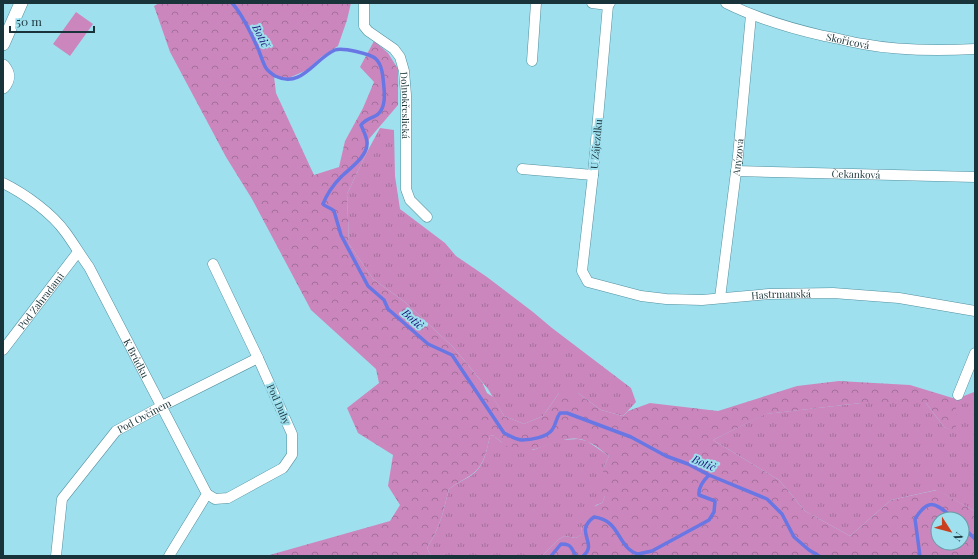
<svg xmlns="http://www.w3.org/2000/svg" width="978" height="559" viewBox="0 0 978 559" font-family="'Playfair Display',serif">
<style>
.grass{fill:url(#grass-tufts)}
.forest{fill:url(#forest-crowns);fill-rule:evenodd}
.pitch{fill:#cb87bd}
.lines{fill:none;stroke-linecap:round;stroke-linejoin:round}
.stream{stroke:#6877e4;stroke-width:3.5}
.minor-casing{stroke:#51909f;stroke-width:11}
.tertiary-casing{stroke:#51909f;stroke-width:14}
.minor{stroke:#fff;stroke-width:10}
.tertiary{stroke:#fff;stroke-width:13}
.labels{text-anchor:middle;stroke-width:4;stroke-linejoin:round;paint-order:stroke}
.street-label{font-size:10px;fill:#183339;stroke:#9fe0ef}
.water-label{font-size:11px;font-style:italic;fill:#1c1476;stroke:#9fe0ef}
</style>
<defs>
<pattern id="grass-tufts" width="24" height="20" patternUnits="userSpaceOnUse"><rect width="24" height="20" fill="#cb87bd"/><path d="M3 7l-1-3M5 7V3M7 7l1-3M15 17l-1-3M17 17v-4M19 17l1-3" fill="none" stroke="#a46f9b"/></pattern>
<pattern id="forest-crowns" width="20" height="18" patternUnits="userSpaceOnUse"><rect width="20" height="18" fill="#cb87bd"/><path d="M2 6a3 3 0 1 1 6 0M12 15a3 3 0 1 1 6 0" fill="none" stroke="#a46f9b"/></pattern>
</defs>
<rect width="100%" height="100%" fill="#9fe0ef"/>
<!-- grass -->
<path class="grass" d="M380 128 394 130 395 176 400 209 445 243 456 256 487 277 533 312 552 328 631 388 636 402 623 416 601 410 578 393H559L543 416 524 424 504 416 488 389 453 347 405 302 373 279 349 244 347 194 367 152Z
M974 392 975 395V511L936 490 891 500 850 536 805 511 779 480 713 440 765 414 861 403H926L944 427 956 431V399Z
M493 435 501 442 533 450 560 440 578 439 587 441 609 456 604 467 605 496 602 503 596 505 581 528V535L576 538 565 536 559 539 542 556H432L430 554 427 548 435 534 442 516 449 489C455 484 462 481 469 477 484 468 486 453 490 436Z"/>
<!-- forest -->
<path class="forest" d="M159 3H351L347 20 338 46 321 57 307 70 289 78 274 76 276 93 314 175 339 167 345 141 363 108 374 82 360 67 374 41 388 53 398 69V105L369 139 367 152 347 194 349 244 373 279 405 302 453 347 482 382 487 393 493 397 504 416 524 424 543 416 559 393H578L601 410 623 416 628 411 650 403 718 411 797 386 839 381 910 385 956 399V432L944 427 926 403H861L766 414 713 440 779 480 805 511 850 536 891 500 937 490 975 511V556H542L559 539 565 536 576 538 581 535C581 518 586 509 602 503L605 496 600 491 604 467 609 456C602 451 596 445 588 442 563 429 539 458 513 449 506 447 499 440 493 435L490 436C486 453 484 468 468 477 462 481 455 484 449 489L442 516 435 534 427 548 430 554 432 556H266L390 521 400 505 388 486 393 455 358 433 347 408 379 383 376 369 311 310 252 199 226 157 170 52 154 6ZM938 519H962V543H938Z"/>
<!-- pitch -->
<path class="pitch" d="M76 12 93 24 70 56 53 44Z"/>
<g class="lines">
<!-- stream -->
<path class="stream" d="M232 3C243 15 252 35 259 51 261 56 263 63 266 68 268 71 272 74 275 76 302 89 314 59 335 50 342 47 371 54 376 59 383 66 383 79 384 88 385 98 385 113 373 117 368 119 365 120 361 125 363 130 367 137 367 143 368 156 349 169 341 177 333 185 327 194 323 204 327 208 330 207 334 211L341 235 368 286 384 300 388 309 428 344 452 355 504 433C510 436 516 440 522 440 531 440 547 437 552 430 556 425 556 418 560 413H567L631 437 666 456 688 464 709 475 767 499 782 514 794 537 809 550 819 556
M962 526 975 539
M551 556 561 544C572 544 571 548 576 556
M583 556C599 543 573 532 594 517 621 520 617 548 638 554L652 551 709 520 714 512 715 501 699 495C698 487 704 480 709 475
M920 556 915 519C929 496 937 504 954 519"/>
<defs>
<g id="minor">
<path id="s1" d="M364 3V26L368 31 394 49 400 57 404 71 406 95V189L410 200 427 217"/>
<path d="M592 3 608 5"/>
<path id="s2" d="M610 3 608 5 593 175 582 271 588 282 641 296 666 299 702 300 769 294 833 293 899 298 975 311"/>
<path id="s3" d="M726 3C758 19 789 28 824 36 837 38 850 42 863 44 900 51 938 51 975 49"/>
<path d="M532 61 536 3"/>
<path d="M522 169 593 175"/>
<path id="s4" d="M736 171 975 177"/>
<path id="s5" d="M3 183C25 194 52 213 66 233 74 244 81 256 89 267L207 494 169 556"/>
<path id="s6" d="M720 298 738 156 751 15"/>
<path id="s7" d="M3 350 78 252"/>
<path d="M958 395 975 353"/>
<path d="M207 494 215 499 228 498 283 468 292 455V434L258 358 213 264"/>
<path id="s8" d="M56 556 62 499 116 431 162 406 258 358"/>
</g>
<path id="tertiary" d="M3 44 21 3
M3 66C9 73 9 80 3 87"/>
</defs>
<!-- minor casing -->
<use href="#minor" class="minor-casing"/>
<!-- tertiary casing -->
<use href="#tertiary" class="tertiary-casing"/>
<!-- minor -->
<use href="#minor" class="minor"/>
<!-- tertiary -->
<use href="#tertiary" class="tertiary"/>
</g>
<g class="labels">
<!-- street labels -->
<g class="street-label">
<text dy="4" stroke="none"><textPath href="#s3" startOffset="128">Skořicová</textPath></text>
<text dy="4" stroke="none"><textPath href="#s1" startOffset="120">Dolnokřeslická</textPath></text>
<text transform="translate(596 144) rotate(-85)" y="4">U Zájezdku</text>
<text dy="4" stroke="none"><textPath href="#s6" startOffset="142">Anýzová</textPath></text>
<text dy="4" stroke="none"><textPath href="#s4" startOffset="120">Čekanková</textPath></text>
<text dy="4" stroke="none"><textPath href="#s2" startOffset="478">Hastrmanská</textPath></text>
<text dy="4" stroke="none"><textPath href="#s7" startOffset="62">Pod Zahradami</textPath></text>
<text dy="4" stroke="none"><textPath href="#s5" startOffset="225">K Brůdku</textPath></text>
<text transform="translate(279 404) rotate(66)" y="4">Pod Duby</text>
<text dy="4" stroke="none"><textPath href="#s8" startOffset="176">Pod Ovčínem</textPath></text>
</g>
<!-- water labels -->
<g class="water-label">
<text transform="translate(261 36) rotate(64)" y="4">Botič</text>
<text transform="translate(413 319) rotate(42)" y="4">Botič</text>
<text transform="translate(704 463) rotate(23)" y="4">Botič</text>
</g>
</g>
<!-- border -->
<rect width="978" height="559" fill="none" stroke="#183339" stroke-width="8"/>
<!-- north arrow -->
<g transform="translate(950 531) rotate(126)"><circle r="19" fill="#9fe0ef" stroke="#699ba6"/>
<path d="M0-3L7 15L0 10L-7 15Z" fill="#ca401f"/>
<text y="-6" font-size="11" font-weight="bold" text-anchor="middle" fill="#183339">N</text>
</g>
<!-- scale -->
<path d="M10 26v6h84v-6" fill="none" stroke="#183339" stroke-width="2"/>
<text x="16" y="26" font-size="12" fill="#183339" stroke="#9fe0ef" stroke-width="3" paint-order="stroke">50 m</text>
</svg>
